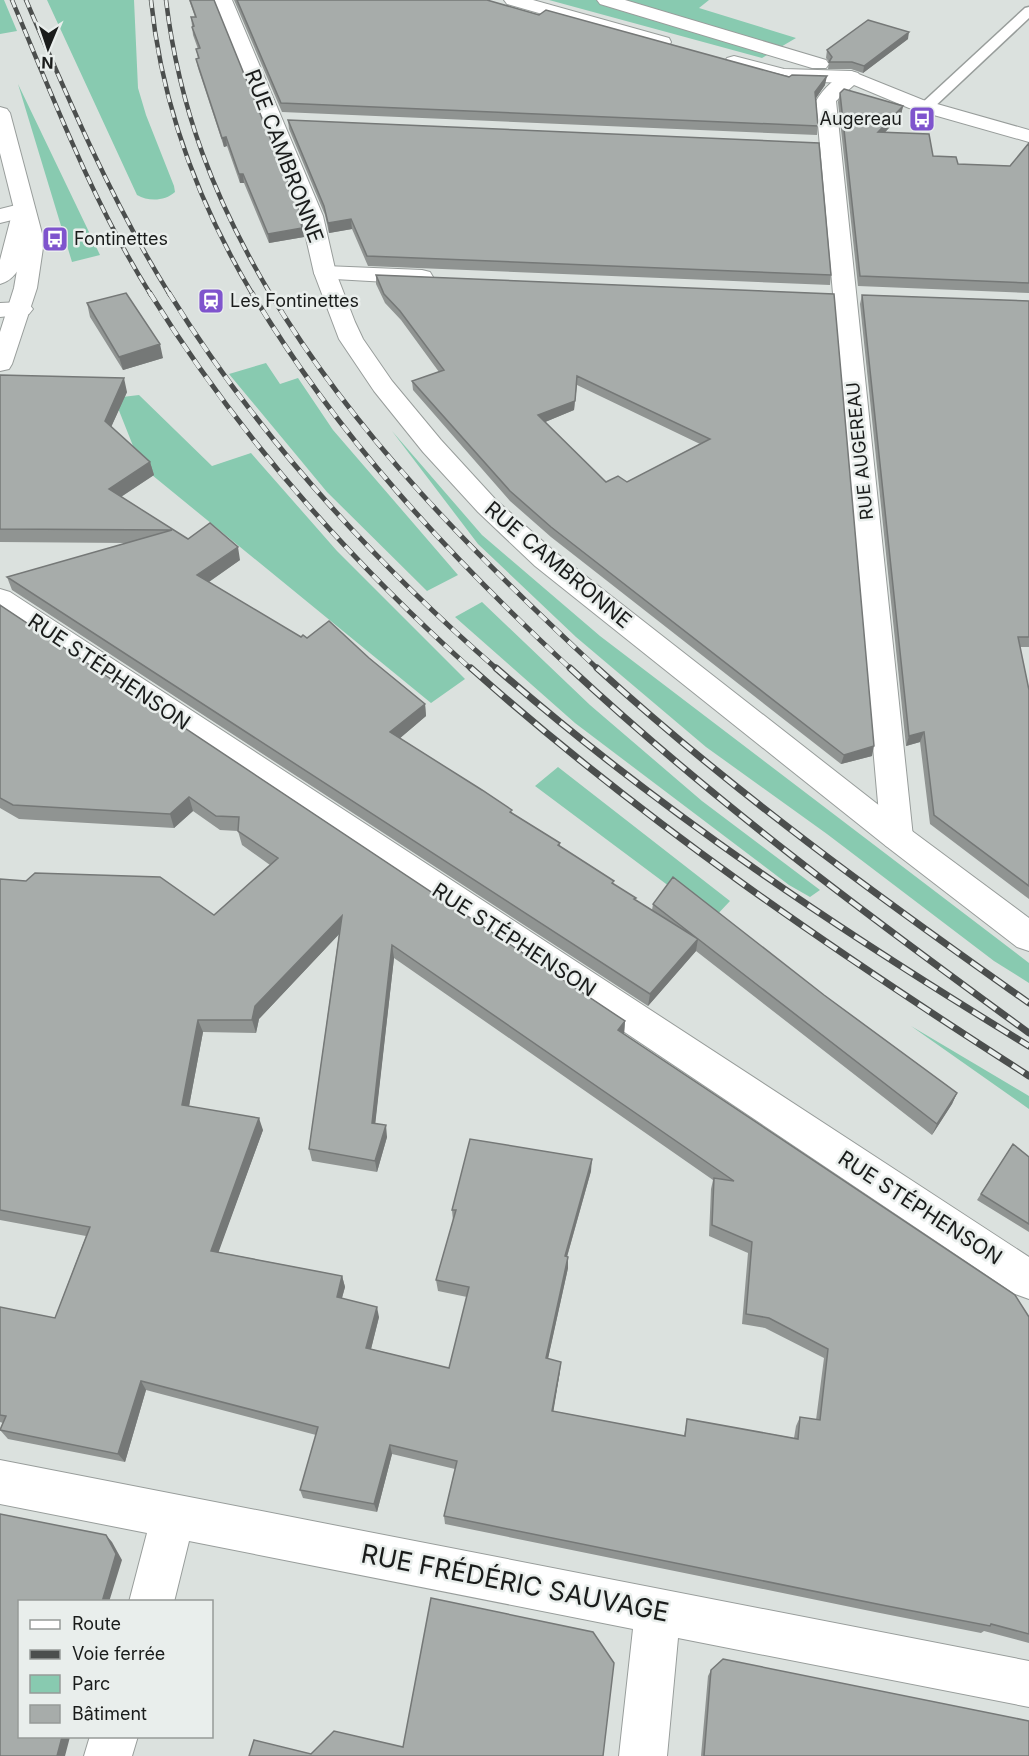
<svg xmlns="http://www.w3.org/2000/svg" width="1029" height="1756" viewBox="0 0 1029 1756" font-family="Inter,sans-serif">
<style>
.green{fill:#88cab0}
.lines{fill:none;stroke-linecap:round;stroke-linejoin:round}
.service-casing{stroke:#989d9b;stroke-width:3}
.minor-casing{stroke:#989d9b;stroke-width:2}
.tertiary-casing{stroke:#989d9b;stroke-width:2}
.secondary-casing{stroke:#989d9b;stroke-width:2}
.service{fill:#fff;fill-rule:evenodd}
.minor{fill:#fff;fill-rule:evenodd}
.tertiary{fill:#fff;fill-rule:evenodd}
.secondary{fill:#fff;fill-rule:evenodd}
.rail-far2-casing{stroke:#4b4e4d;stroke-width:4.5}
.rail-far1-casing{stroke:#4b4e4d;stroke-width:5}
.rail-casing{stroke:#4b4e4d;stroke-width:7}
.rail-far2{stroke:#e9eeec;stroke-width:3;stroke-dasharray:8;stroke-linecap:butt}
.rail-far1{stroke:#e9eeec;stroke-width:4;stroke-dasharray:10;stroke-linecap:butt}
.rail{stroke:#e9eeec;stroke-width:4.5;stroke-dasharray:14;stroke-linecap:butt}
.wall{fill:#909492;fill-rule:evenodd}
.shaded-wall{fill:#757877}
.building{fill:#a7acaa;stroke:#757877;stroke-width:1.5;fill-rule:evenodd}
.labels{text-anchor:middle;stroke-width:5;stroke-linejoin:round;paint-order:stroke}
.far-poi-label{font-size:18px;fill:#1a1c1b;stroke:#e9eeec;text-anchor:start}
.far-street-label{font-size:18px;fill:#1a1c1b;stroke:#e9eeec}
.street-label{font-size:21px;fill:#1a1c1b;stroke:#e9eeec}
.near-street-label{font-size:26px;fill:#1a1c1b;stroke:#e9eeec}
</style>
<rect width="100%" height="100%" fill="#dbe1de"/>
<!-- green -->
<path class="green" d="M0 0H4L17 31 0 34Z
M47 0H134L138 88 146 115 174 186 175 192C165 201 149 202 137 195Z
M549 0H709L699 8 796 38 762 58Z
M18 84 100 255 72 262Z
M266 363 280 384 298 378 333 430 458 575 427 591 327 492 229 374Z
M139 395 212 466 251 453 337 551 465 679 431 703 141 466 114 398Z
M392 431 482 535 600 636 1029 963V983L994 961 827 834 706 747 576 637 478 544Z
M482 602 590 705 702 801 820 890 810 897 789 885 575 723 455 617Z
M558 767 730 901 713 919 535 786Z
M911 1026 1029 1096V1109Z"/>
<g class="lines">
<defs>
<path id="service" d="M1029 7V18L931 110H921L919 107 921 104 1025 8Z"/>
<path id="minor" d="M851 71 923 100 1029 130V142L909 108 854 85 836 101 913 837 908 846 897 850 886 846 881 837 816 101C823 89 837 75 851 71Z
M24 203 32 205 35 210 32 215 0 223V209Z
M325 266 422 270 430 272 433 277 430 282 422 284 317 278 314 273 317 268Z
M0 589 10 592 1029 1257V1299L1015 1294 0 613Z
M0 1460 1029 1661V1707L678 1638 667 1756H619L633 1629 189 1541 174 1602H129L147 1533 0 1504Z
M90 1736H138L132 1756H84Z"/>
<path id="tertiary" d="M214 0H232L323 216 336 273 355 322 363 339 392 381 441 440 496 500 555 552 908 828 1029 918V951L1017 947 886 846 535 566 478 512 423 452 374 391 339 339 314 273 301 216Z
M504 0H533L669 38 671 42 669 46H655L507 4Z
M597 0H625L826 60 829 64 826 68H812L600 4Z
M734 56 784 69 851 71 858 73 861 77 858 81 851 83 784 81 727 66 724 62 727 58Z
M24 203 32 205 35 210C31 233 27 277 0 284V260L13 210 16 205Z
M21 302 29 304 33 309 29 314 0 317V303Z"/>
<path id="secondary" d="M0 107 7 109 10 113 44 241 37 288 12 364 9 369 0 371V332L14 288 22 241 0 153Z"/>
</defs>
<!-- service casing -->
<use href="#service" class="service-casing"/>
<!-- minor casing -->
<use href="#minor" class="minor-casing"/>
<!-- tertiary casing -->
<use href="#tertiary" class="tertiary-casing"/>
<!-- secondary casing -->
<use href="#secondary" class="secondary-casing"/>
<!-- service -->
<use href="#service" class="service"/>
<!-- minor -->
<use href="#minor" class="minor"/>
<!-- tertiary -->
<use href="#tertiary" class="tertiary"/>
<!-- secondary -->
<use href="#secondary" class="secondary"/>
<defs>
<path id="rail-far2" d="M12 0C54 100 93 203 151 295
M26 0C69 101 112 202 170 295
M151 0C162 107 198 203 253 295
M166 0C179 109 215 201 271 295"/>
<path id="rail-far1" d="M150 293C238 435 348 559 472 670
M169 293C257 435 373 561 498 670
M252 293C337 436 450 557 572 670
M270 293C357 438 476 556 599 670"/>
<path id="rail" d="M471 668C644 822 834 951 1029 1076
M496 668C662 813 842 932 1029 1046
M570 668C713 801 871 918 1029 1033
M597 668C732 791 880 898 1029 1003"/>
</defs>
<!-- rail-far2 casing -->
<use href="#rail-far2" class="rail-far2-casing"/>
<!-- rail-far1 casing -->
<use href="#rail-far1" class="rail-far1-casing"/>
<!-- rail casing -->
<use href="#rail" class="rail-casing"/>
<!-- rail-far2 -->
<use href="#rail-far2" class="rail-far2"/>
<!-- rail-far1 -->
<use href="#rail-far1" class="rail-far1"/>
<!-- rail -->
<use href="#rail" class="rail"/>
</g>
<!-- wall -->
<path class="wall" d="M189 0H214L302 228 304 237 269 243 244 183H240L227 146 224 147 198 68 196 59 198 58 196 49H198L193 35 191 17H195Z
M234 0H487L539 15 825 85 816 98 818 126 817 135 282 112Z
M908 39 863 73 851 69H828L829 62 826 58 827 50Z
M840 93 903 106 901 115 885 132 933 156 958 164 1010 166 1029 143V293L858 286 838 102Z
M288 120 831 275 830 285 368 266 352 229 329 233 325 215 289 129Z
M376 275 834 294 872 756 841 764 551 537 510 501 413 390 412 381 439 372 401 320 385 303 376 284ZM577 385 700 444 627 482H606L545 422 574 410Z
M862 295 1029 301V647H1020L1029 690V899L930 824 920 742 906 746 860 304Z
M87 303 163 358 123 370 90 317Z
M0 375 127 392 111 427 150 462 154 475 121 497 188 539 240 560 209 582 301 637 369 658 425 704 426 716 400 738 512 813 560 843V846L635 900 652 910 653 904 824 995 957 1093 952 1104 932 1135 696 951 648 1006 12 590 7 577 127 543 0 542Z
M0 605 625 1021 624 1034 1029 1317V1643L984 1631 981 1633 875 1612 445 1524 444 1516 455 1469 392 1454 377 1512 303 1498 300 1490 316 1435 146 1390 125 1462 8 1439 0 1430 3 1423 0 1422V1307L55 1318 86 1236 0 1220V879L214 915 270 865 242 845 238 831 220 830 193 811 174 828 19 819 0 808ZM339 934 309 1149 312 1161 377 1172 387 1137 375 1123 394 958 713 1180 711 1189 709 1236 748 1253 742 1324 765 1328 824 1358 816 1420 800 1417 796 1426 794 1438 687 1419 684 1436 553 1411 560 1371 548 1358 568 1268V1257H567L591 1171 452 1210 453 1221 436 1280 438 1291 467 1297 449 1368 371 1349 379 1317 342 1298 345 1287 342 1276 218 1252 263 1130 189 1106 203 1032 256 1033 259 1019Z
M1013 1144 1029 1157V1232L977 1200Z
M711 1670 1029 1756H701L708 1676Z"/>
<!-- shaded-wall -->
<path class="shaded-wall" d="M909 32 908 39 863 73 864 66Z
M827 76 825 85 814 101 815 92Z
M903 106 901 115 876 142 878 132Z
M226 137 227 146 224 147 222 138Z
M239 174H243L244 183H240Z
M351 219 352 229 329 233 328 223Z
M302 228 304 237 269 243 268 234Z
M160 344 163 358 123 370 119 357Z
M577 376 574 410 538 425V415Z
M124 378 127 392 108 434 105 421Z
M150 462 154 475 113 502 109 489Z
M238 547 240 560 200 588 197 575Z
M425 704 426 716 392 745 390 732Z
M924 732 920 742 906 746 909 736Z
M874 746 872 756 841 764 844 755Z
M189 797 193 811 174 828 170 814Z
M342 916 344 929 259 1019 256 1033 252 1020 255 1006Z
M698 939 696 951 648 1006 650 994Z
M392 945 394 958 374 1135 372 1123Z
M198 1020 203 1032 187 1117 182 1105Z
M625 1021 624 1034 618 1030Z
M957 1093 952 1104 932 1135 937 1124Z
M259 1118 263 1130 215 1262 211 1251Z
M386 1125 387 1137 377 1172 375 1161Z
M592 1159 591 1171 564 1267 565 1256Z
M568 1257V1268L546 1368V1358Z
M342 1276 345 1287 339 1308 337 1297Z
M377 1307 379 1317 369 1357 366 1348Z
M561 1362 560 1371 552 1420V1411Z
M141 1381 146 1390 125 1462 118 1454Z
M390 1445 392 1454 377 1512 374 1504Z
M106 1535 112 1542 122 1560 109 1602H102Z
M62 1737H70L65 1756H57Z"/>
<!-- building -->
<path class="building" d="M190 0H214L298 207 302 228 268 234 243 174H239L226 137 222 138 196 59 199 58 196 49 200 48 192 27 194 26 191 17H196Z
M237 0H487L539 15 546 10 789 77 792 75 827 76 815 92 818 126 281 103Z
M868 20 909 32 864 66 852 62H829L832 57 827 50Z
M844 89 903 106 878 132 929 134 933 156 956 157 958 164 1010 166 1029 143V283L860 276 840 93Z
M288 120 819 143 831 275 367 256 351 219 328 223 324 206Z
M376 275 834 294 874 746 844 755 551 527 510 491 412 381 444 370 400 311 384 294ZM577 376 710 439 627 482 618 476 606 482 538 415 575 401Z
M126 293 160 344 119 357 87 303Z
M862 295 1029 301V637H1018L1029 690V886L934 815 924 732 909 736Z
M0 375 124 378 105 421 150 462 109 489 188 539 210 523 238 547 197 575 301 637 303 635 307 638 329 621 369 658 425 704 390 732 482 790 512 810 510 812 560 843 558 845 614 881 612 883 636 898 634 899 698 939 653 904 673 877 824 995 957 1093 937 1124 698 939 650 994 7 577 172 530 0 529Z
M0 605 625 1021 618 1030 1015 1295 1029 1317V1634L991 1624 990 1626 882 1605 444 1516 457 1461 390 1445 374 1504 300 1490 318 1427 141 1381 118 1454 0 1430 6 1416 0 1415V1307L55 1318 90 1227 0 1210V879L26 881 35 873 160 877 214 915 278 858 238 831 239 817 216 816 189 797 170 814 13 805 0 798ZM342 916 309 1149 375 1161 386 1125 372 1123 392 945 734 1181 714 1178 712 1225 752 1242 746 1314 769 1318 828 1349 820 1420 800 1417 798 1439 687 1419 685 1436 552 1411 561 1362 546 1358 568 1257 565 1256 592 1159 470 1139 452 1210H456L436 1280 469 1287 449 1368 366 1348 377 1307 337 1297 342 1276 211 1251 259 1118 182 1105 198 1020H252L255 1006Z
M1013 1144 1029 1157V1224L981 1194Z
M0 1514 106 1535 116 1554 102 1602H20V1737H62L57 1756H0Z
M431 1598 593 1632 614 1663 603 1756H249L254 1740 311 1754 334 1731 403 1747Z
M723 1659 1029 1721V1756H704L711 1670Z"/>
<!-- icons -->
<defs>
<symbol id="bus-square" viewBox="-11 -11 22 22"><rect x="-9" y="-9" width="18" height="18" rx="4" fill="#7f54cd" stroke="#e9eeec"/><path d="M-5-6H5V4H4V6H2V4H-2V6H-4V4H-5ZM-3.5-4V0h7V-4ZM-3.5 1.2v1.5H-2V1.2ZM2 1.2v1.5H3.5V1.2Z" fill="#fff"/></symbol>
<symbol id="station-square" viewBox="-11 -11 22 22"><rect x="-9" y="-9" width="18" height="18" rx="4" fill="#7f54cd" stroke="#e9eeec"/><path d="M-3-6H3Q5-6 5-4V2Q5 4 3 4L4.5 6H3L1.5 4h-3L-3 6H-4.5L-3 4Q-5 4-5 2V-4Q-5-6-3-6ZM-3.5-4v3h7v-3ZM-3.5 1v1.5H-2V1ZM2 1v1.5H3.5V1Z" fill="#fff"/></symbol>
</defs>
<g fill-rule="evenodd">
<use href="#bus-square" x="907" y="104" width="30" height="30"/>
<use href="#bus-square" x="40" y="224" width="30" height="30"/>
<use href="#station-square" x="196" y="286" width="30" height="30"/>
</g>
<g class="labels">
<!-- far-poi labels -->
<g class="far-poi-label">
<text x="902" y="125" text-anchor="end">Augereau</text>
<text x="74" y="245">Fontinettes</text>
<text x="230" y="307">Les Fontinettes</text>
</g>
<!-- far-street labels -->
<g class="far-street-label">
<text transform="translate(860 451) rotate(-96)" y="6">RUE AUGEREAU</text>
</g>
<!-- street labels -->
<g class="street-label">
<text transform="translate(284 156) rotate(69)" y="7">RUE CAMBRONNE</text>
<text transform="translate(558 565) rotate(40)" y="7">RUE CAMBRONNE</text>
<text transform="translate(109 672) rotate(34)" y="7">RUE STÉPHENSON</text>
<text transform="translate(514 940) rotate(33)" y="7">RUE STÉPHENSON</text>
<text transform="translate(920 1208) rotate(33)" y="7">RUE STÉPHENSON</text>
</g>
<!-- near-street labels -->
<g class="near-street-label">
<text transform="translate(515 1583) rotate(11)" y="9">RUE FRÉDÉRIC SAUVAGE</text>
</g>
</g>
<!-- legend -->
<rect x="18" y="1600" width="195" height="138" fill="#e9eeec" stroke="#969a98" stroke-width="1.5"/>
<rect x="30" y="1620" width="30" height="9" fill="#ffffff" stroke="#969a98" stroke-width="1.5"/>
<text x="72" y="1630" font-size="18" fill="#1a1c1b">Route</text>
<rect x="30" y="1650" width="30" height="9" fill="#4b4e4d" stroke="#969a98" stroke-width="1.5"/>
<text x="72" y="1660" font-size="18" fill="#1a1c1b">Voie ferrée</text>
<rect x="30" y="1675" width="30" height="18" fill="#88cab0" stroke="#969a98" stroke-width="1.5"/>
<text x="72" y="1690" font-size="18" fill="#1a1c1b">Parc</text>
<rect x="30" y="1705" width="30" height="18" fill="#a7acaa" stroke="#969a98" stroke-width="1.5"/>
<text x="72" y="1720" font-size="18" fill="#1a1c1b">Bâtiment</text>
<!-- north arrow -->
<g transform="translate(48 48) rotate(182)" stroke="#e9eeec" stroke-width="4.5" paint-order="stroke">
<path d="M0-4.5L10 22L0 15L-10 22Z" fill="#1a1c1b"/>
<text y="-9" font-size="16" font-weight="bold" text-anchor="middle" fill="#1a1c1b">N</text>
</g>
</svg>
